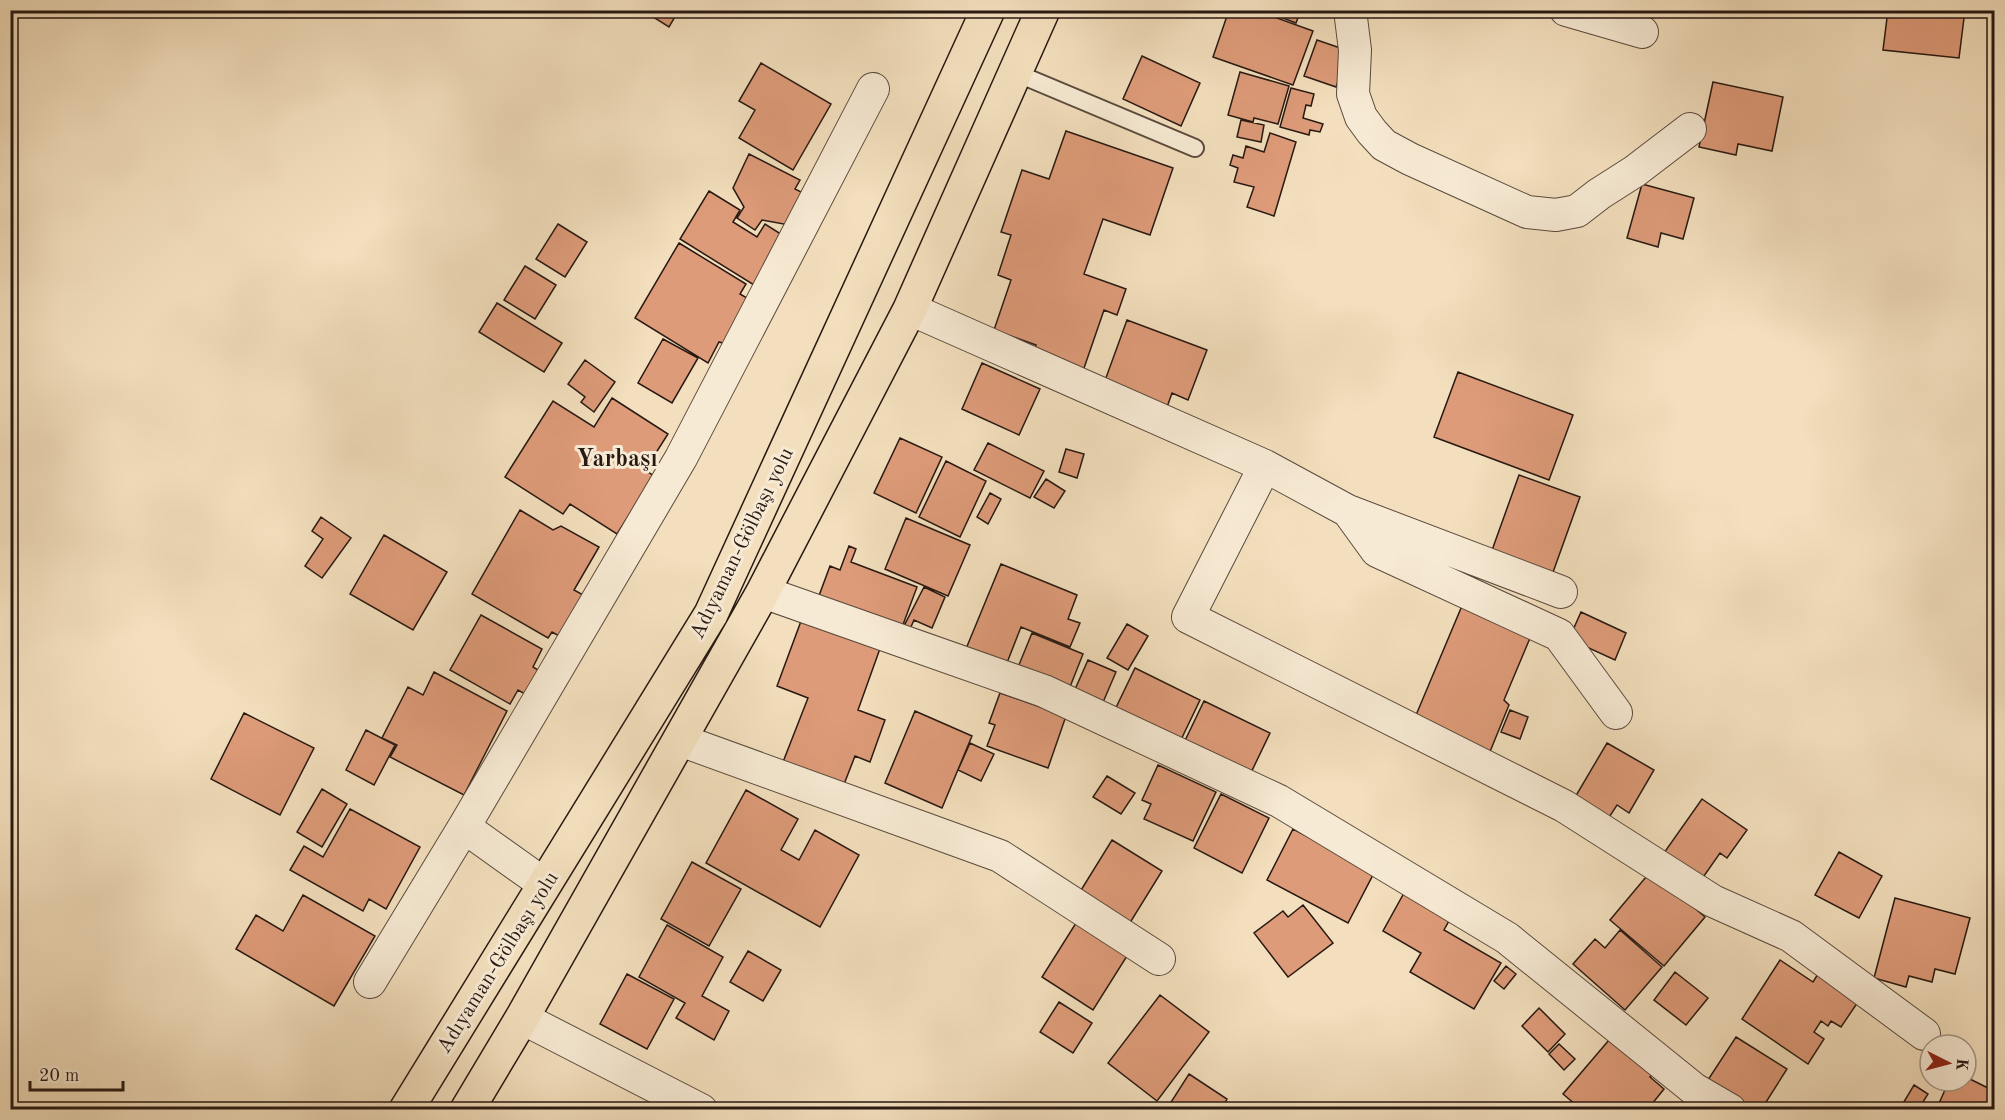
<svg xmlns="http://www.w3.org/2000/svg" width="2005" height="1120" viewBox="0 0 2005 1120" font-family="'Old Standard TT',serif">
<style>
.building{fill:#de9b79;stroke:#271912;stroke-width:1.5}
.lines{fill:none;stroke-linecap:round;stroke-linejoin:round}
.service-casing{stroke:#5a4a3d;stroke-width:20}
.minor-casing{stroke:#5a4a3d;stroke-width:34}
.trunk-casing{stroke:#271912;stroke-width:36}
.service{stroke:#f7ead4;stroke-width:16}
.minor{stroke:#f7ead4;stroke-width:32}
.trunk{stroke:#f3dfbd;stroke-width:33}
.labels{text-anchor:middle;stroke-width:6;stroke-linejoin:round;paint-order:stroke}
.street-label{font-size:21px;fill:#271912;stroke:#f7ead4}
.quarter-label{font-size:24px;font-weight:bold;fill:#271912;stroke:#f7ead4}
</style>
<rect width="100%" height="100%" fill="#f3dfbd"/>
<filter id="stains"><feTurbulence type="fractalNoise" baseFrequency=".00333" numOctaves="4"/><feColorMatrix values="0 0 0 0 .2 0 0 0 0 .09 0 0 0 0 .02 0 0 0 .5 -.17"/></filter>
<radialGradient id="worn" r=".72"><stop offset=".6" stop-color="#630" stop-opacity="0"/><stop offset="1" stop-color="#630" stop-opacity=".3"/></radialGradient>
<!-- building -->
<path class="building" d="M642 10H679L669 27Z
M1229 10H1255L1313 31 1293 85 1213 57Z
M1262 10H1301L1296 23Z
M1888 10H1965L1959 58 1883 50Z
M1317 40 1349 51 1336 87 1304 76Z
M1142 56 1200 83 1181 126 1123 99Z
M761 63 831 104 793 170 739 138 755 110 739 101Z
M1240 72 1289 86 1278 124 1254 118 1253 122 1228 115Z
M1713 82 1783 97 1772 151 1738 144 1736 155 1699 147Z
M1291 88 1314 94 1311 106 1306 105 1303 118 1323 124 1320 132 1310 130 1309 135 1280 127Z
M1241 120 1264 125 1261 142 1237 137Z
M1066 131 1173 168 1150 235 1103 219 1084 274 1126 289 1117 315 1104 310 1083 371 1033 354 1036 345 994 330 1011 280 998 275 1011 235 1001 232 1022 170 1049 179Z
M1270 133 1296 142 1274 216 1247 207 1254 187 1234 182 1238 168 1230 165 1233 155 1243 158 1246 146 1264 152Z
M749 154 800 180 795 189 805 194 789 225 762 220 755 230 737 218 744 207 733 188Z
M1642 184 1694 198 1683 239 1661 233 1658 247 1627 238Z
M709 191 740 210 733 222 757 237 765 224 784 236 754 285 680 239Z
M558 224 587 242 565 277 536 259Z
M679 243 746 284 740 294 752 301 726 344 719 342 708 363 635 318Z
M525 266 556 285 535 319 504 300Z
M497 303 562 343 544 372 479 332Z
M1127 320 1207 350 1188 400 1172 393 1166 410 1103 386Z
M663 339 698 358 672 403 638 383Z
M585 360 615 382 594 412 581 402 585 397 568 384Z
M982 363 1040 389 1019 435 962 409Z
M1458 372 1573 415 1549 480 1434 437Z
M612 398 668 434 645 470 654 476 617 534 570 504 563 514 505 477 553 401 594 427Z
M900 438 942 457 916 513 874 493Z
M988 443 1044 471 1030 498 974 470Z
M1066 449 1084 454 1077 478 1059 472Z
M946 461 986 481 960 537 919 517Z
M1519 475 1580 497 1552 575 1491 553Z
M1046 479 1065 491 1054 508 1034 497Z
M990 493 1001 499 988 524 977 517Z
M520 510 553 530 561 526 599 547 574 590 585 596 561 637 552 632 548 638 472 594Z
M321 517 351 538 322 578 305 566 323 539 312 531Z
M906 518 970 545 948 596 885 569Z
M384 535 447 572 413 630 350 594Z
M849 546 856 549 851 562 917 587 901 630 817 601 830 566 840 570Z
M1001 564 1077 595 1068 619 1080 623 1070 647 1021 627 1003 673 963 656Z
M924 587 945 597 932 628 914 620 910 629 904 626Z
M1464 601 1533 631 1504 700 1509 705 1487 759 1411 727Z
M1581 612 1626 633 1615 660 1569 639Z
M804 613 882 643 858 710 885 720 870 762 855 756 841 792 783 762 808 698 777 686Z
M481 615 542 649 533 667 538 670 525 694 518 690 510 704 450 670Z
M1127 624 1148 636 1128 670 1107 658Z
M1032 633 1083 654 1066 697 1014 677Z
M1088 660 1116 672 1101 707 1073 694Z
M1135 668 1200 700 1177 748 1112 716Z
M434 672 507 711 464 795 390 757 397 745 382 738 408 687 423 695Z
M1000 693 1066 716 1048 768 987 746 995 725 989 723Z
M1204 701 1270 733 1247 781 1181 749Z
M1510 710 1528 717 1520 739 1501 732Z
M915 711 972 736 942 808 885 783Z
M244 713 314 748 280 815 211 779Z
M366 730 395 745 374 785 346 770Z
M970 743 994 754 981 781 958 770Z
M1607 743 1654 770 1629 813 1617 805 1608 819 1574 799Z
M1158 765 1216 792 1193 841 1144 819 1151 804 1142 800Z
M1107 776 1135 793 1121 814 1093 797Z
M322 789 347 804 322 847 297 832Z
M746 790 798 819 781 850 799 860 815 830 859 855 820 927 706 863Z
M1221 794 1269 818 1242 873 1194 848Z
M1702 799 1747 830 1727 858 1720 853 1697 886 1659 860Z
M350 809 420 847 386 909 369 899 363 911 290 870 304 846 323 857Z
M1293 829 1375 871 1348 923 1267 880Z
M1112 840 1162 871 1128 926 1078 895Z
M1839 852 1882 876 1859 918 1815 895Z
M692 862 741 889 709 946 661 919Z
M1651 871 1705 917 1664 966 1610 920Z
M1404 893 1450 919 1444 930 1501 963 1474 1009 1410 972 1421 953 1383 931Z
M303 895 375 936 334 1006 236 949 256 915 283 931Z
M1895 898 1970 918 1955 974 1935 969 1932 982 1909 976 1906 987 1874 978Z
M1303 905 1333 943 1288 977 1254 933 1283 911 1288 917Z
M1076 923 1127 956 1093 1010 1042 977Z
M667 925 723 957 702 996 729 1011 714 1040 676 1018 685 1003 639 977Z
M1620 930 1662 967 1625 1010 1573 964 1595 939 1605 948Z
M748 951 781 970 763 1001 730 982Z
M1780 960 1813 982 1823 966 1864 993 1841 1027 1831 1021 1828 1026 1821 1021 1814 1032 1824 1039 1808 1064 1742 1019Z
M1506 966 1516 974 1504 989 1494 981Z
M1675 972 1708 998 1686 1025 1654 1000Z
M627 974 674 999 647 1049 600 1024Z
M1160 995 1209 1032 1157 1101 1108 1063Z
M1059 1002 1092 1023 1073 1053 1040 1032Z
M1539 1008 1565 1034 1548 1052 1522 1026Z
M1615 1033 1661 1064 1650 1077 1664 1089 1647 1110H1582L1563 1094Z
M1736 1037 1787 1069 1761 1110H1741L1704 1086Z
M1559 1044 1575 1059 1564 1070 1549 1054Z
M1189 1074 1227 1099 1221 1110H1166Z
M1966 1077 1994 1091V1110H1936L1949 1081H1966Z
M1914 1085 1928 1094 1918 1110H1908L1902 1105Z"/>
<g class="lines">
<defs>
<path id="service" d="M1016 73 1195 148"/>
<path id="minor" d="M1350 10 1355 50 1353 94 1361 117 1372 132 1384 145 1410 159 1527 212 1556 215 1577 211 1599 194 1635 171 1690 129
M1566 10 1642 32
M910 309 1265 466 1348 511 1561 592
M1265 466 1188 617 1564 806 1713 901 1791 936 1924 1034
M1348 511 1377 551 1559 635 1616 713
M763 592 1044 691 1279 801 1507 938 1694 1089 1730 1110
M680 740 1000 856 1159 959
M464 827 681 458 873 89
M370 982 464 827 544 884
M522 1018 701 1110"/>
<path id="trunk" d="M406 1110 711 614 988 10
M467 1110 522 1018 763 592 910 309 1043 10"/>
</defs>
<!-- service casing -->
<use href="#service" class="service-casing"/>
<!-- minor casing -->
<use href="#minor" class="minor-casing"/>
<!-- trunk casing -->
<use href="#trunk" class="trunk-casing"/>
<!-- service -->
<use href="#service" class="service"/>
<!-- minor -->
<use href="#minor" class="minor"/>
<!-- trunk -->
<use href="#trunk" class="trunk"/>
</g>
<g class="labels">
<!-- street labels -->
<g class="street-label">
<text transform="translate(741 543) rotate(-64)" y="7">Adıyaman-Gölbaşı yolu</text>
<text transform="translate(497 962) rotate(-58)" y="7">Adıyaman-Gölbaşı yolu</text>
</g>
<!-- quarter labels -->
<g class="quarter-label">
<text x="617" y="466">Yarbaşı</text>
</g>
</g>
<!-- margin -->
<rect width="2005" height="1120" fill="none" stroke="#f3dfbd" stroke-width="36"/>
<rect x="12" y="12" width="1981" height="1096" fill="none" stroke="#271912" stroke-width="3"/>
<rect x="18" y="18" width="1969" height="1084" fill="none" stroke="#271912" stroke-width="1.5"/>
<!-- north arrow -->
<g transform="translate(1948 1063) rotate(96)"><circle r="28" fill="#f7ead4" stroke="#a49686" stroke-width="1.5"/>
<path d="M0-4.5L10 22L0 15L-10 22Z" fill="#8f2418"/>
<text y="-9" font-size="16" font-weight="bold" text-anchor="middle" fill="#271912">K</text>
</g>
<!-- scale -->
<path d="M30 1081v9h93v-9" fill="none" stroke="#271912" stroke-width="3"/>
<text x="39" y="1081" font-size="18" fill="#271912" stroke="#f7ead4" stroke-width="4.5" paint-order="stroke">20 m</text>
<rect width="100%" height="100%" filter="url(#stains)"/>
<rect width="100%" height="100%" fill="url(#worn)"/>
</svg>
